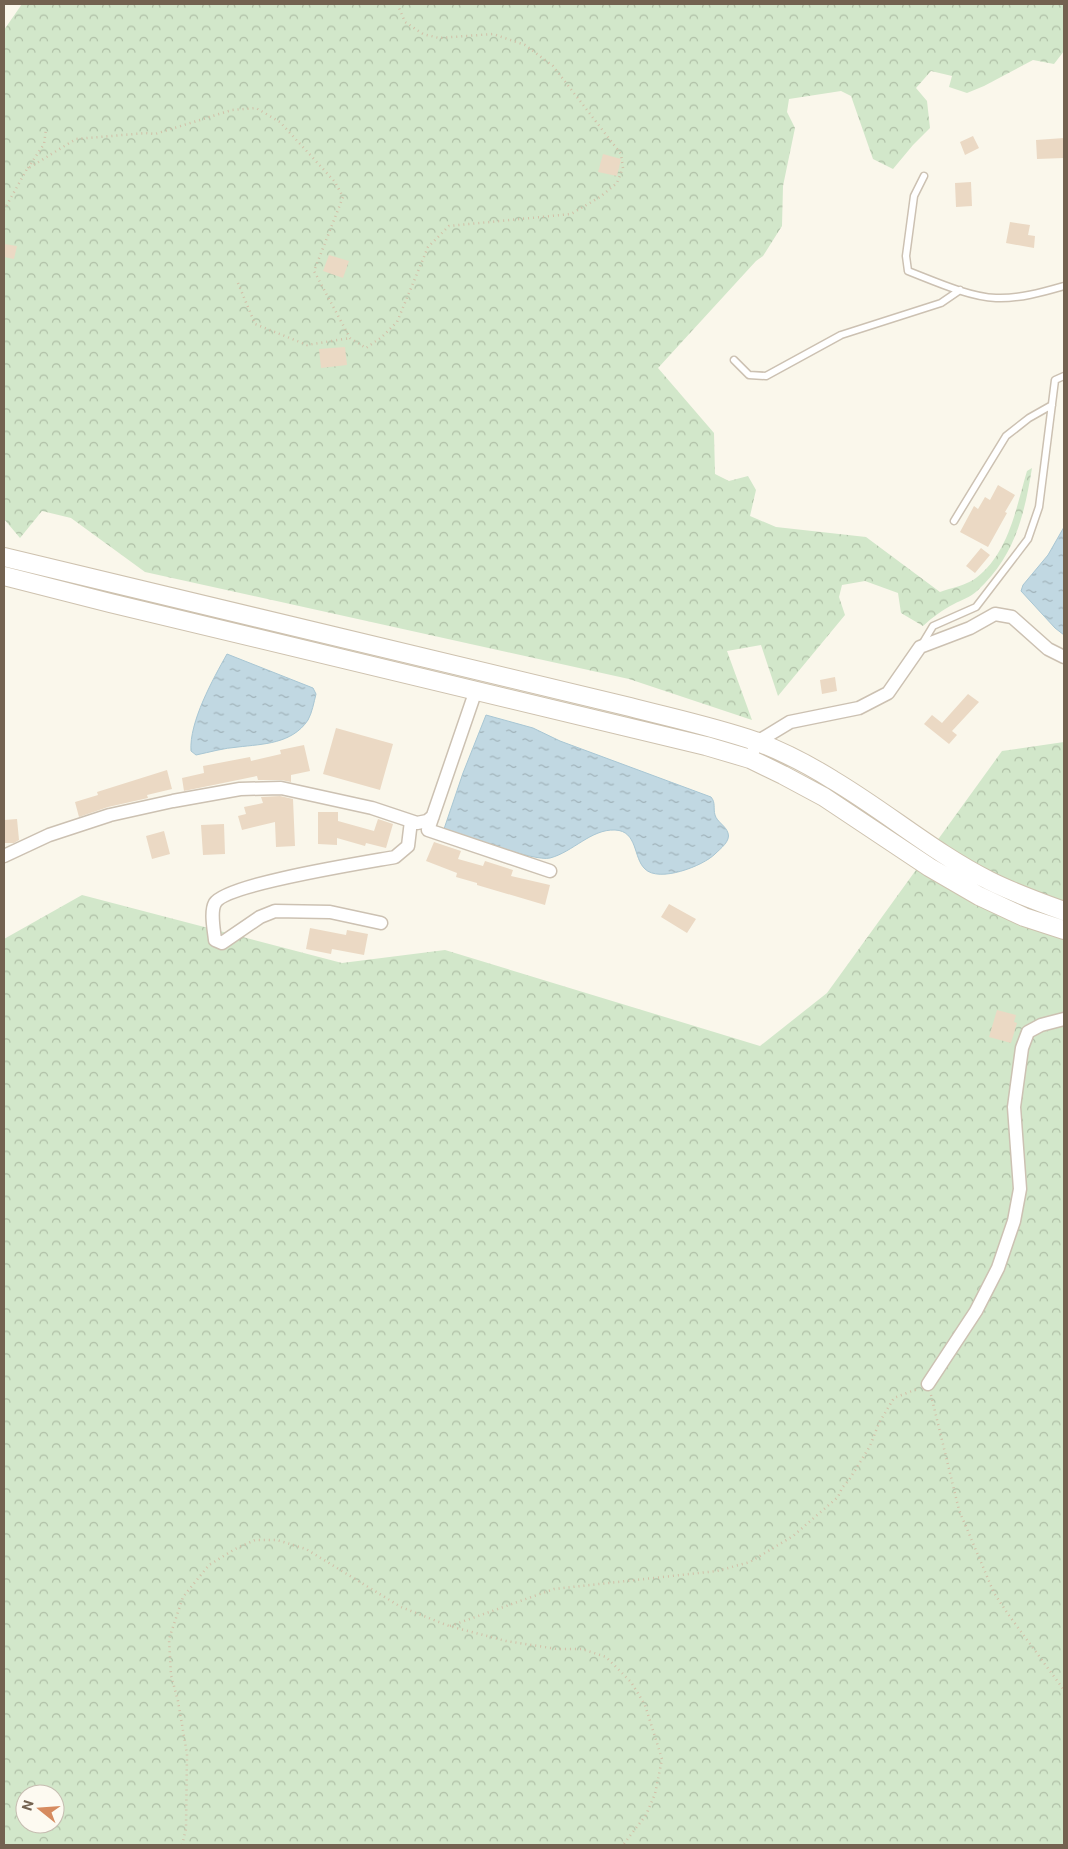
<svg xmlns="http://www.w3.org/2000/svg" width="1068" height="1849" viewBox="0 0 1068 1849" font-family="Roboto,sans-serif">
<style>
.forest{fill:url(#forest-crowns);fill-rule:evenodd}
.water{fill:url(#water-ripples);stroke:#a8c6d3}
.building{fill:#ebd9c4}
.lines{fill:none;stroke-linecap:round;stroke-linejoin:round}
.lane-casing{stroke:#ccc1b2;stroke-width:9}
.street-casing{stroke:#ccc1b2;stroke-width:15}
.secondary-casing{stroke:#cec2af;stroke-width:20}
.path{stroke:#d2bfa8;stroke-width:2.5;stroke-dasharray:1 4;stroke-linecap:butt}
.lane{stroke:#fff;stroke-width:6}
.street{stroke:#fff;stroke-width:12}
.secondary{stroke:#fff;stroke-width:18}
</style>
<defs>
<pattern id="forest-crowns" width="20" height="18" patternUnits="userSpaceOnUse" patternTransform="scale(1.25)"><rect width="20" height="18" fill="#d2e7ca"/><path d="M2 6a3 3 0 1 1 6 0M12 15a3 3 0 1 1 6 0" fill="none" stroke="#afbfa6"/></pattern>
<pattern id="water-ripples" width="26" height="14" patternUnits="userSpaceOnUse" patternTransform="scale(1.25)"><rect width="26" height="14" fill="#c1d8e2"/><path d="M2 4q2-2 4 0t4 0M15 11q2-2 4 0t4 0" fill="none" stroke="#a1b3ba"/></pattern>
</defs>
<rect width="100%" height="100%" fill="#faf7eb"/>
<!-- forest -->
<path class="forest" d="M22 4H1064V51L1054 64 1033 60 984 86 967 93 949 87 952 76 931 71 916 88 927 101 930 128 913 145 893 169 873 159 851 96 841 91 789 99 787 112 795 128 783 186 782 226 763 256 756 261 658 368 714 433 715 474 729 481 748 476 756 490 750 516 776 527 866 537 940 592C951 588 967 585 976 578 1009 553 1016 508 1027 471L1032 468C1024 516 1015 556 977 591 971 597 961 600 954 604 942 610 933 617 923 626L901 613 898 593 865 581 842 585 839 597 845 615 778 696 761 645 727 651 752 720 629 679 145 572 71 518 42 511 20 538 4 519V30Z
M1064 742V1845H4V939L82 895 342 963 445 950 760 1046 827 993 1002 751ZM25 1794H55V1824H25Z"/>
<!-- water -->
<path class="water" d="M1064 527V635L1055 628 1021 591 1023 585 1048 555Z
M227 654 313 688 316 694C314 702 312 713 308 720 292 744 263 744 238 747 224 748 210 752 196 755L191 751C189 722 213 679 227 654Z
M486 715 533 728 560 741 711 797C716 803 713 808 715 815 717 822 726 826 728 833 731 841 720 849 715 854 703 866 659 883 645 869 633 858 638 831 615 830 591 829 573 852 550 858 534 862 463 835 444 829L463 773Z"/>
<!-- building -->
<path class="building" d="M973 136 979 148 965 155 960 142Z
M1064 138V158L1037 159 1036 140Z
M603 154 621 159 617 176 598 172Z
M971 182 972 206 956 207 955 183Z
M1010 222 1030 225 1028 235 1035 236 1034 248 1006 243Z
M4 244 17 246 14 259 4 257Z
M329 255 349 261 343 278 323 271Z
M345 347 347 365 321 368 319 349Z
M998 485 1015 495 1005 512 1007 513 988 547 960 532 974 506 978 509 985 497 990 500Z
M981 548 990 555 975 573 966 566Z
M835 677 837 691 822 694 820 680Z
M968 694 979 702 952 731 957 735 949 744 924 724 932 715 942 723Z
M336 728 393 744 380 790 323 774Z
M304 745 310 771 291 775V782L281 780H258L257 776 184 791 182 778 204 773 203 766 250 757 251 761 281 754 280 750Z
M167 770 172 789 147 795 148 798 108 807 79 817 75 802 98 795 97 792Z
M280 796 293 799 295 846 276 847 275 822 242 830 238 816 246 814 244 807 263 803 261 797Z
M318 812H338V821L374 831 378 819 393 824 386 848 366 843 365 846 337 838V845L318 844Z
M17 819 19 840 14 843H4V820Z
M224 824 225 854 203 855 201 825Z
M164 831 170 854 152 859 146 836Z
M434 842 461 851 458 859 483 866 485 861 513 870 511 876 550 885 545 905 477 885V883L456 877 457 873 426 861Z
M669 904 696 919 687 933 661 917Z
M310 928 346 935 347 930 368 934 364 955 332 949 331 954 306 949Z
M997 1010 1016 1015 1014 1022 1017 1023 1011 1043 989 1037Z"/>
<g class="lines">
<defs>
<path id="lane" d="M924 176 914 196 906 256 908 271C934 281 969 297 996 298 1019 299 1043 292 1064 286
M734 360 749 375 766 376 841 335 941 303 960 290
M954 521 1006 436 1029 418 1052 405
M921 646 933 626 976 607 1028 539 1039 507 1055 380 1064 376"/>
<path id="street" d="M476 690 428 830 550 871
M750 759 757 742 790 722 859 708 888 693 920 647 970 628 995 614 1012 617 1048 649 1064 657
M4 856 49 835 110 815 173 801 240 789 281 788 372 808 417 823 427 821 433 816
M381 923 330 912 275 911 260 917 222 943 215 940C214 930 210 912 215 903 226 884 368 862 395 857L408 846 411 821
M928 1384 976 1311 998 1268 1014 1221 1020 1189 1014 1107 1022 1048 1028 1032 1041 1025 1064 1019"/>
<path id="secondary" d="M4 557 630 707C672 718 714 727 755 741 782 751 809 765 833 780 887 812 934 853 990 881 1014 893 1039 902 1064 911
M4 576 110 603 706 746 750 759 783 775 824 797 929 867 979 896 1024 917 1064 930"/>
</defs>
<!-- lane casing -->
<use href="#lane" class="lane-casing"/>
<!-- street casing -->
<use href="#street" class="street-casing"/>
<!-- secondary casing -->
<use href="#secondary" class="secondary-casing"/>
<!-- path -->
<path class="path" d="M28 168 44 144 46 129
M4 210 27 169 76 139 146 133 155 134 232 110 256 108 280 122 335 182 343 197 314 271 350 338 366 348 382 337 397 322 428 247 449 226 571 214 600 197 617 183 623 168 621 154 553 66 525 45 493 34 439 38 423 34 405 22 399 8V4
M238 283 255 324 307 345 350 338
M931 1395 959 1510 994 1593 1008 1614 1064 1690
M450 1626 554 1589 717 1571 750 1562 793 1536 838 1497 842 1488 849 1480 870 1446 879 1423 894 1398 917 1389
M182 1845 186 1829 187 1754 178 1701 171 1675 169 1639 183 1597 209 1565 235 1549 255 1540H277L306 1549 401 1607 449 1626 506 1641 557 1649H582L606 1657 631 1682 645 1705 662 1759 655 1794 646 1815 623 1845"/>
<!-- lane -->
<use href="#lane" class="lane"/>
<!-- street -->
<use href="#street" class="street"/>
<!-- secondary -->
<use href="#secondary" class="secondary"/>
</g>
<!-- border -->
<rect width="1068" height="1849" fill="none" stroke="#736250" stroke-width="10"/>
<!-- north arrow -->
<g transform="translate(40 1809) rotate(287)"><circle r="24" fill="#fdfaf1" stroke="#c6bdb1"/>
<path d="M0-4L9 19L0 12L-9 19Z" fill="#d68b5f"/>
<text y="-8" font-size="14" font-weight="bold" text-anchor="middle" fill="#736250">N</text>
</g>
</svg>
